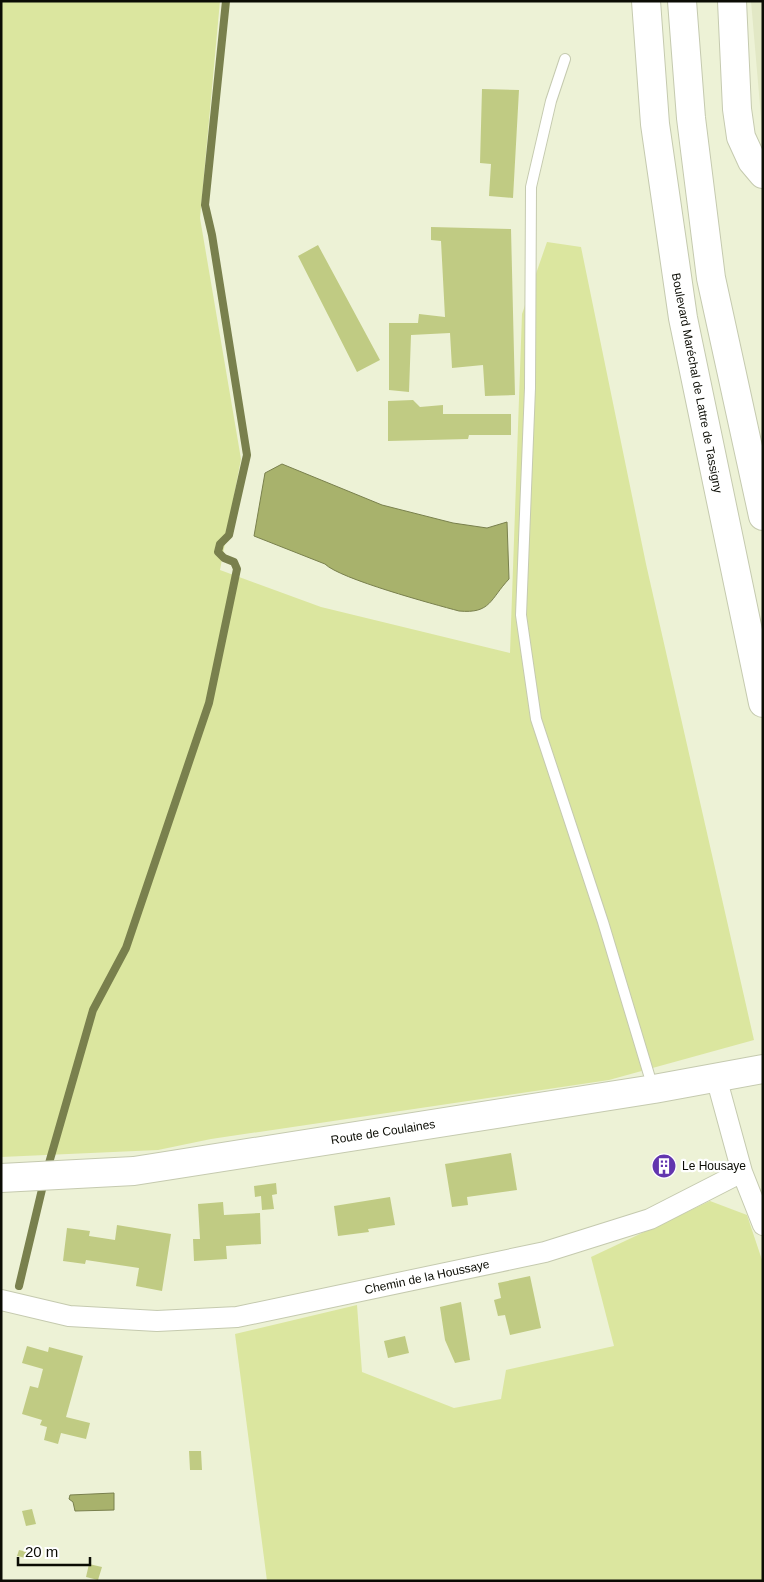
<svg xmlns="http://www.w3.org/2000/svg" width="764" height="1582" viewBox="0 0 764 1582" font-family="Arial,sans-serif">
<style>
.built{fill:#e2e8c5}
.green{fill:#dbe69f}
.water{fill:#a8b26c;stroke:#79804d}
.lines{fill:none;stroke-linecap:round;stroke-linejoin:round}
.stream{stroke:#79804d;stroke-width:8}
.building{fill:#c0cb83}
.lane-casing{stroke:#c5caaf;stroke-width:12}
.street-casing{stroke:#c5caaf;stroke-width:22}
.secondary-casing{stroke:#c5caaf;stroke-width:30}
.highway-casing{stroke:#c5caaf;stroke-width:30}
.lane{stroke:#fff;stroke-width:10}
.street{stroke:#fff;stroke-width:20}
.secondary{stroke:#fff;stroke-width:28}
.highway{stroke:#fff;stroke-width:28}
.labels{text-anchor:middle;stroke-width:4.5;stroke-linejoin:round;paint-order:stroke}
.street-label{font-size:12px;fill:#0b0c04;stroke:#fff}
.poi-label{font-size:12px;fill:#0b0c04;stroke:#fff;text-anchor:start}
</style>
<rect width="100%" height="100%" fill="#edf2d6"/>
<!-- built -->
<path class="built" d="M751 1H763V136L762 129Z"/>
<!-- green -->
<path class="green" d="M1 1H220L200 218 241 459 220 570 321 607 510 653 522 314 547 242 581 247 646 564 754 1040 609 1080 211 1139 158 1150 1 1157Z
M710 1201 747 1215 763 1263V1581H267L235 1334 357 1305 362 1372 454 1408 501 1399 506 1370 614 1346 591 1257Z"/>
<!-- water -->
<path class="water" d="M282 464 382 505 453 523 487 528 507 522 509 579C490 599 491 614 459 611 433 604 340 579 325 564L254 536 265 473Z
M114 1493V1510L75 1511 73 1502 69 1499 70 1495Z"/>
<g class="lines">
<!-- stream -->
<path class="stream" d="M47 1170 93 1010 126 948 209 703 237 569 234 562 224 558 218 552 220 544 229 535 247 455 212 235 205 205 226 1
M19 1286 44 1181"/>
</g>
<!-- building -->
<path class="building" d="M482 89 519 90 513 198 489 196 491 164 480 163Z
M431 227 511 229 515 395 485 396 483 365 452 368 450 333 411 335 409 392 389 390V323H418L419 314 445 317 441 241 431 240Z
M318 245 380 360 357 372 298 256Z
M413 400 420 407 443 405V414H511V435H469L468 439 388 441V401Z
M511 1153 517 1190 467 1197 468 1205 452 1207 445 1164Z
M668 1156 673 1172 659 1176 655 1160Z
M276 1183 277 1194 272 1195 274 1209 262 1210 261 1196 255 1197 254 1186Z
M390 1197 395 1225 368 1229 369 1232 338 1236 334 1206Z
M223 1202 224 1215 260 1213 261 1244 226 1246 227 1259 194 1261 193 1239H200L198 1204Z
M117 1225 171 1234 162 1291 136 1286 139 1268 86 1260 85 1264 63 1261 67 1228 90 1231 89 1236 115 1240Z
M530 1276 541 1328 510 1335 505 1315 498 1316 494 1300 501 1298 498 1283Z
M461 1302 470 1360 455 1363 445 1340 440 1307Z
M405 1336 409 1353 388 1358 384 1341Z
M27 1346 48 1352 49 1347 83 1356 66 1417 90 1423 86 1439 61 1433 58 1444 44 1440 47 1427 40 1425 42 1420 22 1414 30 1386 38 1388 43 1369 22 1363Z
M189 1451H201L202 1470H190Z
M32 1509 36 1524 26 1526 22 1511Z
M19 1550 28 1552 26 1558 17 1556Z
M89 1564 102 1567 98 1580 86 1577Z"/>
<g class="lines">
<defs>
<path id="lane" d="M565 59 551 101 531 187 530 388 521 615 536 719 603 922 653 1088"/>
<path id="street" d="M742 1172 763 1225
M1 1300 69 1316 157 1321 237 1317 545 1252 650 1219 742 1172 716 1077"/>
<path id="secondary" d="M732 1 737 109 741 137 752 161 763 174
M1 1178 134 1171 654 1089 763 1069"/>
<path id="highway" d="M646 1 655 124 683 318 763 703
M682 1 691 118 711 278 763 516"/>
</defs>
<!-- lane casing -->
<use href="#lane" class="lane-casing"/>
<!-- street casing -->
<use href="#street" class="street-casing"/>
<!-- secondary casing -->
<use href="#secondary" class="secondary-casing"/>
<!-- highway casing -->
<use href="#highway" class="highway-casing"/>
<!-- lane -->
<use href="#lane" class="lane"/>
<!-- street -->
<use href="#street" class="street"/>
<!-- secondary -->
<use href="#secondary" class="secondary"/>
<!-- highway -->
<use href="#highway" class="highway"/>
</g>
<!-- icons -->
<defs>
<symbol id="building-disc" viewBox="-11 -11 22 22"><circle r="9.5" fill="#6236ae" stroke="#fff"/><path d="M-4-6H4V6H1V3H-1V6H-4ZM-2.5-4.3h1.7v1.8h-1.7ZM.8-4.3h1.7v1.8H.8ZM-2.5-1h1.7V.8h-1.7ZM.8-1h1.7V.8H.8Z" fill="#fff"/></symbol>
</defs>
<g fill-rule="evenodd">
<use href="#building-disc" x="650" y="1152" width="28" height="28"/>
</g>
<g class="labels">
<!-- street labels -->
<g class="street-label">
<text transform="translate(697 383) rotate(79)" y="4">Boulevard Maréchal de Lattre de Tassigny</text>
<text transform="translate(383 1132) rotate(-9)" y="4">Route de Coulaines</text>
<text transform="translate(427 1277) rotate(-12)" y="4">Chemin de la Houssaye</text>
</g>
<!-- poi labels -->
<g class="poi-label">
<text x="682" y="1170">Le Housaye</text>
</g>
</g>
<!-- border -->
<rect width="764" height="1582" fill="none" stroke="#0b0c04" stroke-width="5"/>
<!-- scale -->
<path d="M18 1557v8h72v-8" fill="none" stroke="#0b0c04" stroke-width="2.5"/>
<text x="25" y="1557" font-size="15" fill="#0b0c04" stroke="#ffffff" stroke-width="4" paint-order="stroke">20 m</text>
</svg>
